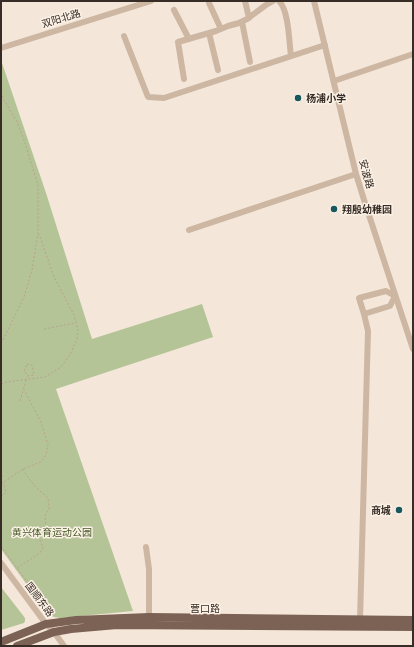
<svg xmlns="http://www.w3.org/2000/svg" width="414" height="647" viewBox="0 0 414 647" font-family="Raleway,'Noto Sans SC',sans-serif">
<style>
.green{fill:#b4c497}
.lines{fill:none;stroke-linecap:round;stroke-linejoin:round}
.path{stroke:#b9a18d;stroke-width:1;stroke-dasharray:2 2;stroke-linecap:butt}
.minor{stroke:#cdb7a3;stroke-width:6}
.major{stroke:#7b6255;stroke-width:8}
.poi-dot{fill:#18575d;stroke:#fbf1e5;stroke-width:1.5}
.labels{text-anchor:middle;stroke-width:3;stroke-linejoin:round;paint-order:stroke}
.street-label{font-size:10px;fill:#372c26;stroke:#fbf1e5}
.poi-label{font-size:10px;font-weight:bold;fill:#372c26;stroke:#fbf1e5;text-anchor:start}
.park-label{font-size:10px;fill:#455827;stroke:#fbf1e5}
</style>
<rect width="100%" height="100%" fill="#f4e7d9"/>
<!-- green -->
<path class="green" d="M1 60 46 193 92 339 202 304 213 337 56 389 133 611 60 618 54 617 49 615 1 549Z
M1 587 25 618V621L24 623 1 630Z"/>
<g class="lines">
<!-- path -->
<path class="path" d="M1 92 4 100 17 122 24 140 38 185V233L32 270 24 297 1 344
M44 329 75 323
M27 364 32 365 34 375 28 376 24 371Z
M1 384 7 382 45 377 61 367 70 355 77 339 78 330 74 315 54 277 39 234
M20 401 27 377
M1 477 3 476
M1 484 23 469 41 462 46 455 48 445 41 422 24 390
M1 497 6 492 3 483
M1 546 52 616
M17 568 40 553 43 548 39 537 46 526 45 515 49 509 48 498C37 489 30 482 23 469"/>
<!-- minor -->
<path class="minor" d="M245 1 249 18
M279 1C289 11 289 42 291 56
M314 1 356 174 365 203 413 349
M209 3 221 29
M174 10 189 39
M242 22 250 62
M209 33 218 70
M124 36 148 97 164 98 325 45
M1 48 151 1
M184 79 178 42 216 31 228 26 239 23 247 19 266 5 273 1
M334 81 413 54
M189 230 356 174
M146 547 149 569V617
M1 563 46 624 54 632 64 646
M360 620 368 331 364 314 359 298 386 291 395 296 390 306 364 314"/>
<!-- major -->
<path class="major" d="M1 642 46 624 76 620 149 617 413 620
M17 646 54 632 71 629 117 625 413 627"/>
</g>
<!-- markers -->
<g class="poi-dot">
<circle cx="298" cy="98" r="4"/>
<circle cx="334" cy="209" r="4"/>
<circle cx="399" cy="510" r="4"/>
</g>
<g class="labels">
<!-- street labels -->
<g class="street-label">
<text transform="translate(61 18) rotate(-17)" y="4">双阳北路</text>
<text transform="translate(367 174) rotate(75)" y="4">安波路</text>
<text transform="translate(40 599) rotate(53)" y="4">国顺东路</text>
<text x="205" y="612">营口路</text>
</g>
<!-- poi labels -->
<g class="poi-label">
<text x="306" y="102">杨浦小学</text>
<text x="342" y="213">翔殷幼稚园</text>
<text x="391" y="514" text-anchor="end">商城</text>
</g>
<!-- park labels -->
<g class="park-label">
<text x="52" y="536">黄兴体育运动公园</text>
</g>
</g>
<!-- border -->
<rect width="414" height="647" fill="none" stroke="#372c26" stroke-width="4"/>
</svg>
